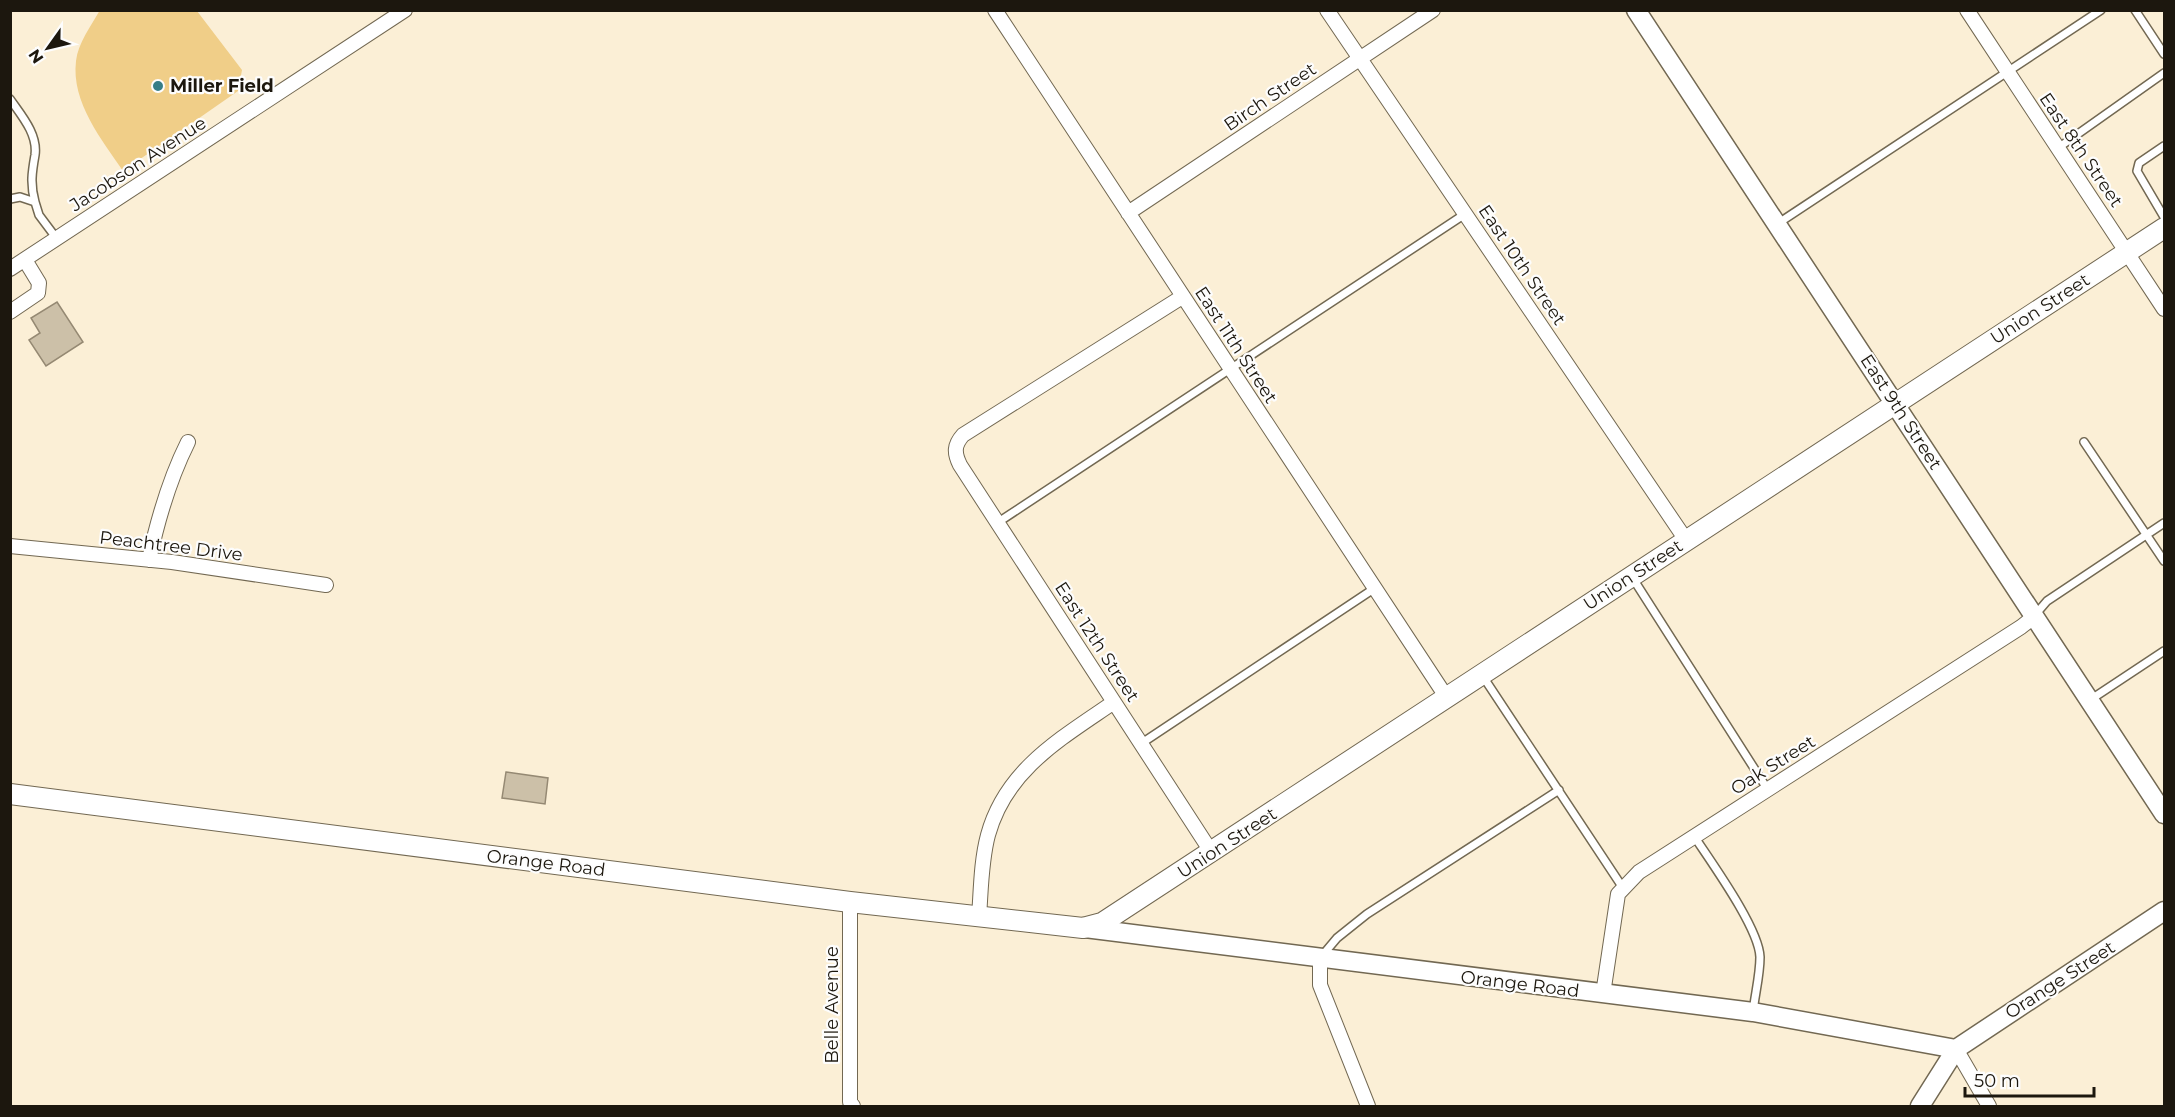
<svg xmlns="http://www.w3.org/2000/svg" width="2175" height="1117" viewBox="0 0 2175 1117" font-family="Montserrat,sans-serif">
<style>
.green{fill:#f0ce88}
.building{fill:#ccc0a8;stroke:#958973;stroke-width:1.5}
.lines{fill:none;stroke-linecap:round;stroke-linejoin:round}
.service-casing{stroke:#726852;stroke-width:10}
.minor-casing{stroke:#726852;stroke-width:16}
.tertiary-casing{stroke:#726852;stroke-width:21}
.secondary-casing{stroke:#726852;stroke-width:22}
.service{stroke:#fff;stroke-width:7}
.minor{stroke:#fff;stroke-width:14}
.tertiary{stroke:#fff;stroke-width:18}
.secondary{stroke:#fff;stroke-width:20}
.poi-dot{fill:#367e87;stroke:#fdfdfd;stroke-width:2}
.labels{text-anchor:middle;stroke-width:4.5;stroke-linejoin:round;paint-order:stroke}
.poi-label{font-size:18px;font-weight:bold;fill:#1c170e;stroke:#fdfdfd;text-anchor:start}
.street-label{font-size:18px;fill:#1c170e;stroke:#fdfdfd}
</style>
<rect width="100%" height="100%" fill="#fbefd6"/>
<!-- green -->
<path class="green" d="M100 10 197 11 242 70 238 91 123 171C102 140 71 102 76 61 78 43 91 26 100 10Z"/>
<!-- building -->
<path class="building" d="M57 302 83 342 46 366 29 340 40 333 31 318Z
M506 772 548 778 545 804 502 798Z"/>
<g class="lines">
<defs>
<path id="service" d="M2135 10 2164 54
M10 99C21 115 38 134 35 155 32 172 30 184 35 202
M2164 146 2139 163 2137 171 2164 217
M2058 148 2164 73
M10 199 20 197 35 202 39 215 57 239
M1777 224 2101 10
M2084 442 2164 561
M997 523 1465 214
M1632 577 1768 790
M2035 615 2047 601 2164 523
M1482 675 1623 888
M2090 700 2164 651
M1142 743 1375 588
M1694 836C1711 862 1759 928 1760 957 1760 975 1755 994 1753 1012
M1321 957 1337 938 1367 914 1559 790"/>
<path id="minor" d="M995 10 1447 698
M1327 10 1686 540
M1967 10 2164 309
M1128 213 1433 10
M10 269 405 10
M1182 297 963 435C954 445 954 453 960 465L1212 853
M10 312 38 293 39 283 25 260
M10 546 172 562 326 585
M149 560C158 518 169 480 188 442
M850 902V1102L853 1106
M979 917C981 890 981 861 988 835 1006 769 1062 738 1114 702
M1320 959V985L1368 1106
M1603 994 1618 894 1639 872 2021 627 2035 616
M1956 1049 1989 1106"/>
<path id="tertiary" d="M1636 10 2164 814
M1085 928 1753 1012 1956 1049
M1920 1106 1956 1049 2164 911"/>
<path id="secondary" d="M10 794 850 902 1083 928 1102 923 2164 228"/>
</defs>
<!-- service casing -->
<use href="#service" class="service-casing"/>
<!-- minor casing -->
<use href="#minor" class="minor-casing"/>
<!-- tertiary casing -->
<use href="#tertiary" class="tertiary-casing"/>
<!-- secondary casing -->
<use href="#secondary" class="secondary-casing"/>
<!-- service -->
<use href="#service" class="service"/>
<!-- minor -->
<use href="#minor" class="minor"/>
<!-- tertiary -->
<use href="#tertiary" class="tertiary"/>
<!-- secondary -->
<use href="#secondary" class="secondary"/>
</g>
<!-- markers -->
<circle class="poi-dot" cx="158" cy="86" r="6"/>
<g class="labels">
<!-- poi labels -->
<g class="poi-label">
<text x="170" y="92">Miller Field</text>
</g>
<!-- street labels -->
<g class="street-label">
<text transform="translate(1270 97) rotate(-34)" y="6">Birch Street</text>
<text transform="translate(2081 150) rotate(56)" y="6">East 8th Street</text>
<text transform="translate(138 164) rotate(-33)" y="6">Jacobson Avenue</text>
<text transform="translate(1522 265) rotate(56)" y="6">East 10th Street</text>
<text transform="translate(2040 309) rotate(-33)" y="6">Union Street</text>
<text transform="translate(1236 345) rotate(57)" y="6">East 11th Street</text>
<text transform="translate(1901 412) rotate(57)" y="6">East 9th Street</text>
<text transform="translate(171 546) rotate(7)" y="6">Peachtree Drive</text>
<text transform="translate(1633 575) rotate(-33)" y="6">Union Street</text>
<text transform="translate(1097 642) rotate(57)" y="6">East 12th Street</text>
<text transform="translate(1773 765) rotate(-32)" y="6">Oak Street</text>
<text transform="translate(1227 843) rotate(-33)" y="6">Union Street</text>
<text transform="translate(546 863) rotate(7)" y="6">Orange Road</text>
<text transform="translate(2060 980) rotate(-33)" y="6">Orange Street</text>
<text transform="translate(1520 984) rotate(7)" y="6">Orange Road</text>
<text transform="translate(832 1005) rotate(-90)" y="6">Belle Avenue</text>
</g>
</g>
<!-- border -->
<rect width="2175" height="1117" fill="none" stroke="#1c170e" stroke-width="24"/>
<!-- north arrow -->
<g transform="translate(48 48) rotate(236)" stroke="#fdfdfd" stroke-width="4.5" paint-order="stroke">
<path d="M0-4.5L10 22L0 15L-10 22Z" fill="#1c170e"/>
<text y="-9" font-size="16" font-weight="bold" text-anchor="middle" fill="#1c170e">N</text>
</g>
<!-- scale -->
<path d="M1965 1087v9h129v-9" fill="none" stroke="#1c170e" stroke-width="3"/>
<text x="1974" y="1087" font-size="18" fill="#1c170e" stroke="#fdfdfd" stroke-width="4.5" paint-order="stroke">50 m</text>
</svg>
